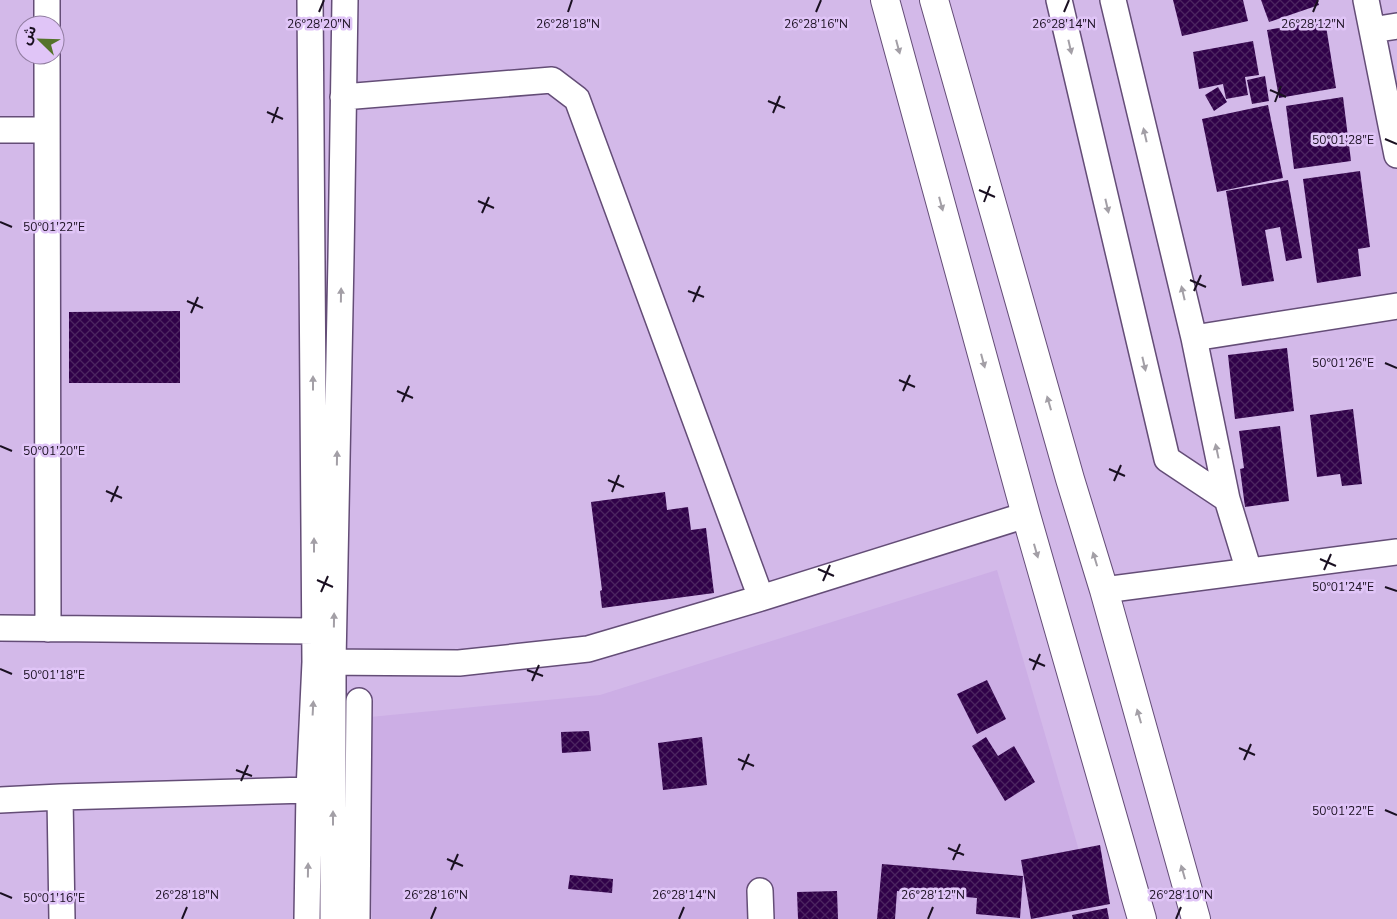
<svg xmlns="http://www.w3.org/2000/svg" width="1397" height="919" viewBox="0 0 1397 919" font-family="'Nunito Sans','Noto Sans Arabic',sans-serif">
<style>
.built{fill:#ccaee5}
.building{fill:url(#building-cross-hatch)}
.lines{fill:none;stroke-linecap:round;stroke-linejoin:round}
.minor-casing{stroke:#644d77;stroke-width:28}
.major-casing{stroke:#644d77;stroke-width:30}
.minor{stroke:#fff;stroke-width:25}
.major{stroke:#fff;stroke-width:28}
.oneway{fill:#a39fa6}
.ticks{fill:none;stroke:#1a1021;stroke-width:2}
.ticks-label{font-size:12px;text-anchor:middle;fill:#1a1021;stroke:#e0c5f7;stroke-width:5;stroke-linejoin:round;paint-order:stroke}
</style>
<defs>
<pattern id="building-cross-hatch" width="8" height="8" patternUnits="userSpaceOnUse" patternTransform="scale(1.25)"><rect width="8" height="8" fill="#300149"/><path d="M0 0l8 8M0 8l8-8" fill="none" stroke="#4c2560"/></pattern>
</defs>
<rect width="100%" height="100%" fill="#d3b9e9"/>
<!-- built -->
<path class="built" d="M997 570 1099 919H372L370 717 600 695Z"/>
<!-- building -->
<path class="building" d="M1173 0H1243L1248 21 1182 36Z
M1261 0H1317L1319 5 1269 22Z
M1325 20 1336 88 1279 98 1267 30Z
M1253 41 1259 75 1245 77 1248 95 1226 99 1223 84 1199 89 1193 52Z
M1265 76 1269 101 1252 104 1247 80Z
M1218 87 1227 102 1214 111 1205 95Z
M1343 97 1351 161 1294 169 1286 106Z
M1268 105 1283 178 1217 192 1202 119Z
M1360 171 1370 247 1358 249 1361 276 1317 283 1303 179Z
M1288 180 1302 258 1286 261 1280 227 1265 230 1274 281 1242 286 1226 191Z
M180 311V383H69V312Z
M1287 348 1294 411 1235 419 1228 355Z
M1353 409 1362 484 1342 486 1340 474 1317 477 1310 415Z
M1280 426 1289 501 1245 507 1240 469 1244 468 1239 431Z
M665 492 667 510 688 507 691 530 706 528 714 593 602 608 600 591 602 590 591 502Z
M987 680 1006 719 977 734 957 694Z
M589 731 591 751 562 753 561 732Z
M702 737 707 785 663 790 658 743Z
M986 737 998 756 1014 746 1035 782 1005 801 972 746Z
M1100 845 1110 904 1031 919 1021 860Z
M882 864 1023 876 1020 918 976 914 977 898 897 891 895 919H877Z
M570 875 613 879 612 893 568 889Z
M837 891 838 919H798L797 892Z
M1107 908 1109 919H1073L1072 915Z"/>
<g class="lines">
<defs>
<path id="minor" d="M47 0V25
M1059 0 1167 459 1227 499
M1113 0 1194 338 1227 499 1249 571
M1366 0 1397 155
M1372 30 1397 26
M47 55 48 629
M343 97 552 80 577 99 761 598
M0 130H47
M1194 338 1397 306
M1104 590 1397 552
M0 628 315 631
M317 662 459 663 588 649 761 598 1026 515
M60 797 62 919
M0 800 60 797 309 790
M760 891 761 919
M307 919 309 790 315 662 310 0
M333 919V662L341 257 345 0
M357 919 359 701"/>
<path id="major" d="M885 0 1026 515 1142 919
M934 0 1070 479 1104 590 1196 919"/>
</defs>
<!-- minor casing -->
<use href="#minor" class="minor-casing"/>
<!-- major casing -->
<use href="#major" class="major-casing"/>
<!-- minor -->
<use href="#minor" class="minor"/>
<!-- major -->
<use href="#major" class="major"/>
</g>
<!-- one-way arrows -->
<defs><path id="oneway-solid" d="M-6-.8H1V-3.2L6.5 0L1 3.2V.8H-6Z" transform="scale(1.25)"/></defs>
<g class="oneway">
<use href="#oneway-solid" transform="translate(898 47) rotate(75)"/>
<use href="#oneway-solid" transform="translate(1070 47) rotate(77)"/>
<use href="#oneway-solid" transform="translate(1145 135) rotate(-103)"/>
<use href="#oneway-solid" transform="translate(941 204) rotate(75)"/>
<use href="#oneway-solid" transform="translate(1107 206) rotate(77)"/>
<use href="#oneway-solid" transform="translate(1183 293) rotate(-103)"/>
<use href="#oneway-solid" transform="translate(341 295) rotate(-89)"/>
<use href="#oneway-solid" transform="translate(983 361) rotate(75)"/>
<use href="#oneway-solid" transform="translate(1144 364) rotate(77)"/>
<use href="#oneway-solid" transform="translate(313 383) rotate(-90)"/>
<use href="#oneway-solid" transform="translate(1049 403) rotate(-106)"/>
<use href="#oneway-solid" transform="translate(1217 451) rotate(-102)"/>
<use href="#oneway-solid" transform="translate(337 458) rotate(-89)"/>
<use href="#oneway-solid" transform="translate(314 545) rotate(-90)"/>
<use href="#oneway-solid" transform="translate(1036 551) rotate(74)"/>
<use href="#oneway-solid" transform="translate(1095 559) rotate(-107)"/>
<use href="#oneway-solid" transform="translate(334 620) rotate(-89)"/>
<use href="#oneway-solid" transform="translate(313 708) rotate(-87)"/>
<use href="#oneway-solid" transform="translate(1139 716) rotate(-106)"/>
<use href="#oneway-solid" transform="translate(333 818) rotate(-90)"/>
<use href="#oneway-solid" transform="translate(308 870) rotate(-89)"/>
<use href="#oneway-solid" transform="translate(1183 872) rotate(-106)"/>
</g>
<!-- ticks -->
<path class="ticks" d="M319 12 324 0M568 12 572 0M816 12 821 0M1064 12 1069 0M1313 12 1318 0M1270 90 1286 97M768 101 785 108M1275 102 1281 86M267 112 283 119M773 113 780 96M272 123 278 107M1385 139 1397 144M979 190 995 197M478 201 494 208M984 202 990 186M482 213 489 197M0 222 12 227M1190 280 1206 287M688 291 704 297M1194 291 1201 275M187 301 203 308M693 302 700 286M191 313 198 297M1385 363 1397 368M899 380 915 387M397 391 413 398M903 391 910 375M402 402 409 386M0 446 12 451M1109 469 1125 476M608 480 624 487M1114 481 1121 465M106 491 122 498M612 492 619 475M111 502 118 486M1320 559 1336 566M818 569 834 576M1324 570 1331 554M317 580 333 587M823 581 830 565M1385 587 1397 591M321 592 328 576M1029 659 1045 666M0 669 12 674M527 670 543 676M1033 670 1040 654M532 681 539 665M1239 748 1255 755M738 759 754 766M1244 760 1251 744M236 770 252 776M742 770 749 754M241 781 248 765M1385 810 1397 815M948 848 964 855M447 859 463 866M953 860 960 844M451 870 458 854M0 893 12 898M182 919 187 907M431 919 436 907M679 919 684 907M928 919 933 907M1176 919 1181 907"/>
<g class="ticks-label">
<text x="1064" y="28">26°28'14"N</text>
<text x="1313" y="28">26°28'12"N</text>
<text x="319" y="28">26°28'20"N</text>
<text x="568" y="28">26°28'18"N</text>
<text x="816" y="28">26°28'16"N</text>
<text x="1343" y="144">50°01'28"E</text>
<text x="54" y="231">50°01'22"E</text>
<text x="1343" y="367">50°01'26"E</text>
<text x="54" y="455">50°01'20"E</text>
<text x="1343" y="591">50°01'24"E</text>
<text x="54" y="679">50°01'18"E</text>
<text x="1343" y="815">50°01'22"E</text>
<text x="187" y="899">26°28'18"N</text>
<text x="436" y="899">26°28'16"N</text>
<text x="684" y="899">26°28'14"N</text>
<text x="933" y="899">26°28'12"N</text>
<text x="1181" y="899">26°28'10"N</text>
<text x="54" y="902">50°01'16"E</text>
</g>
<!-- north arrow -->
<g transform="translate(40 40) rotate(293)"><circle r="24" fill="#e0c5f7" stroke="#917da1"/>
<path d="M0-4L9 19L0 12L-9 19Z" fill="#54732a"/>
<text y="-8" font-size="14" font-weight="bold" text-anchor="middle" fill="#1a1021">ش</text>
</g>
</svg>
